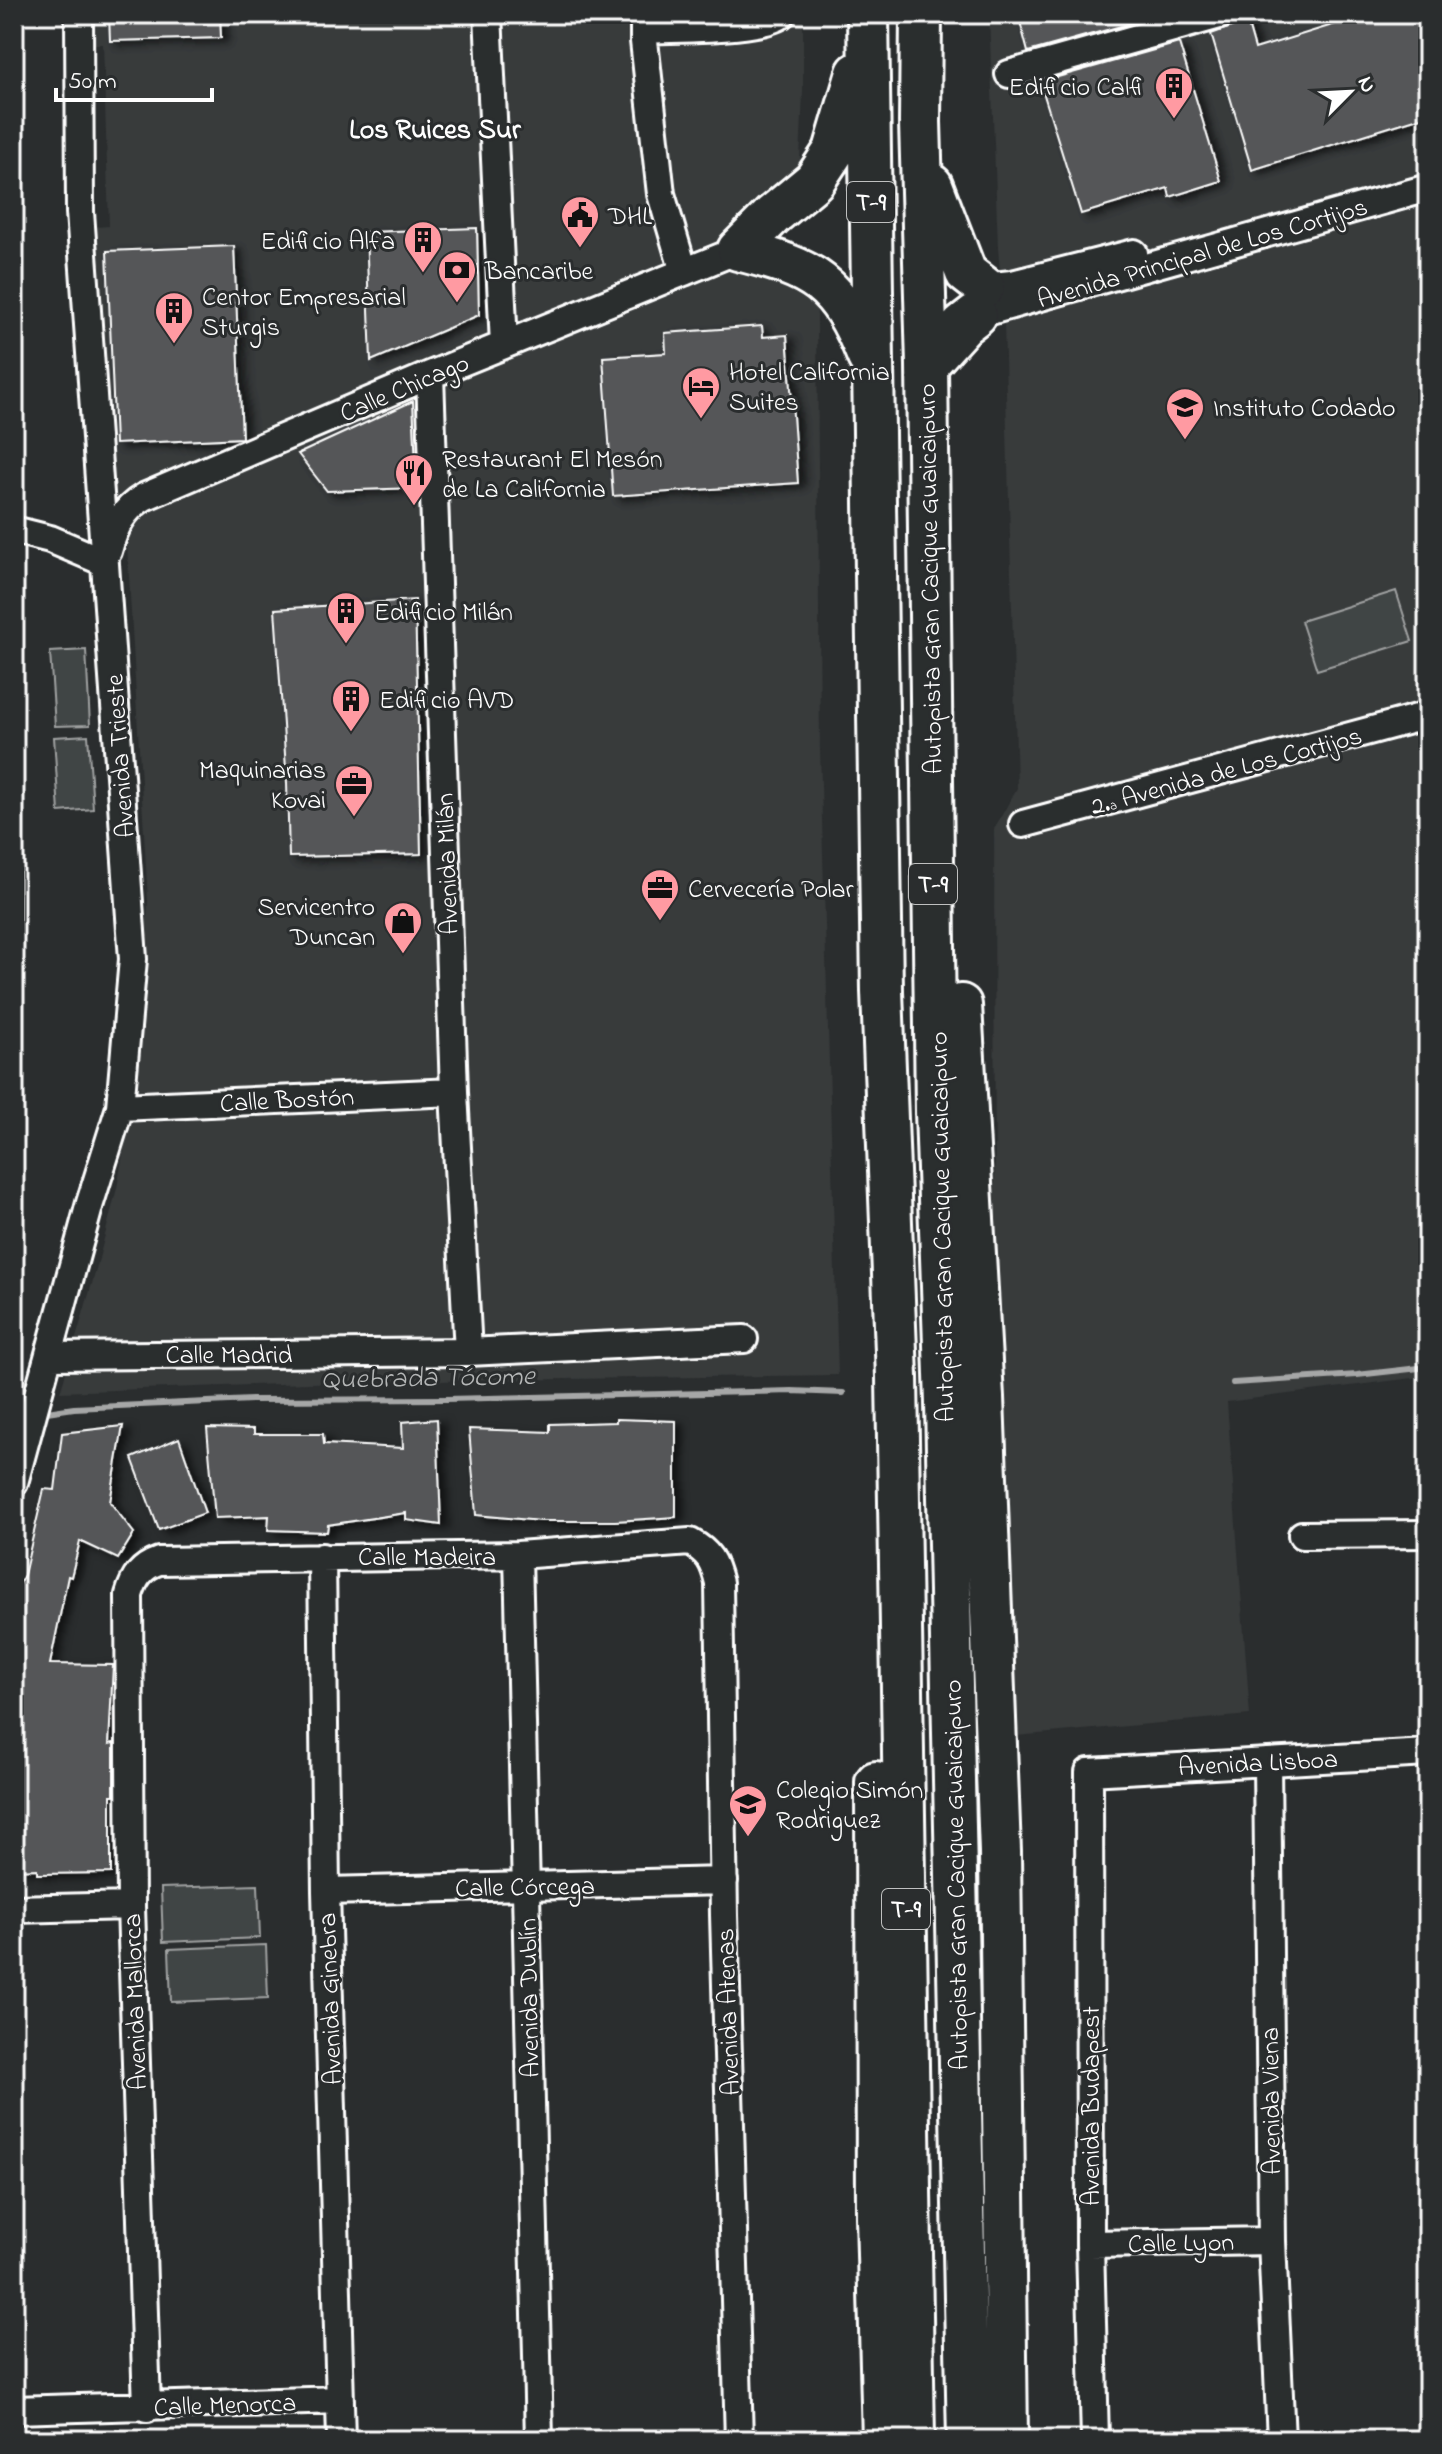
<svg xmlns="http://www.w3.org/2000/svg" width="1442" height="2454" viewBox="0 0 1442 2454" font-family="'Indie Flower',sans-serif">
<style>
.built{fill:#373a3b}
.green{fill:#414445;stroke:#a0a2a2;stroke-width:2}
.water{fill:url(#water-waves);stroke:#a6a7a7;stroke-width:2}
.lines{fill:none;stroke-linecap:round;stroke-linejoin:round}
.stream{stroke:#a6a7a7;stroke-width:6}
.building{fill:#555758;stroke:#fff;stroke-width:2;filter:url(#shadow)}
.minor-casing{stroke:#fff;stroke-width:32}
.highway-casing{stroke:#fff;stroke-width:46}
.minor{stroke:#2a2d2e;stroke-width:26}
.highway{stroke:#2a2d2e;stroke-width:40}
.labels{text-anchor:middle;stroke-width:6;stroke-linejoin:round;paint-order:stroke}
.shield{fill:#2a2d2e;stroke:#bfc0c0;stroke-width:2}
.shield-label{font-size:24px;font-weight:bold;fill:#fff}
.poi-label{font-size:26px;fill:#fff;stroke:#2a2d2e;text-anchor:start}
.street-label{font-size:26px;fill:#fff;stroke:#2a2d2e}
.neighbourhood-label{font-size:28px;font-weight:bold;fill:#fff;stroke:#2a2d2e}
.water-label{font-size:28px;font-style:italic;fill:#b4b6b6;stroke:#2a2d2e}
</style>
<defs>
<pattern id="water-waves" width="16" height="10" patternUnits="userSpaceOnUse" patternTransform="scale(2)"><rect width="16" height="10" fill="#6a6c6d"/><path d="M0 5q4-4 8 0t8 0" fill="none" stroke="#808283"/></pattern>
<filter id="shadow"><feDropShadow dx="7" dy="4" stdDeviation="4" flood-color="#0009"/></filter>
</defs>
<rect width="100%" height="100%" fill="#2a2d2e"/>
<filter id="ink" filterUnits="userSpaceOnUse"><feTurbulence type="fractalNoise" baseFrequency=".0125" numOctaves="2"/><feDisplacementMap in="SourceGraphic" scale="16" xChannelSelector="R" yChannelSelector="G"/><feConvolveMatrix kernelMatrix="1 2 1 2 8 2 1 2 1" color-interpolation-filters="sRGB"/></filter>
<g filter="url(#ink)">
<!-- built -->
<path class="built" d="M90 14H803V93L800 160 798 171 779 190 763 197 764 269 816 303 817 315 820 749 838 1375 308 1383 60 1392 96 1270 117 1188 139 1059 148 901 125 510 98 512 82 228 109 226 103 44H90Z
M989 14H1428V1376L1227 1402 1250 1715 1016 1736 995 1245 994 829 1017 788 1004 323 998 248Z"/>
<!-- green -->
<path class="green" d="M1396 591 1412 641 1317 670 1301 621Z
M86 650 90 725 55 726 50 652Z
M88 735 93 809 59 812 54 737Z
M258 1885 260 1938 163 1942 161 1888Z
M266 1945 268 1998 171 2002 169 1949Z"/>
<!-- water -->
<path class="water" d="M14 539 15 680 21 791 20 939 14 1060Z"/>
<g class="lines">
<!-- stream -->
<path class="stream" d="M1233 1383 1357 1375 1428 1367
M40 1413 74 1408 252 1400 447 1399 792 1391 843 1393"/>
</g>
<!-- building -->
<path class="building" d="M109 14H220L221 38 110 41Z
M1018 14H1164L1028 52Z
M1239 14H1245L1255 49 1368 14H1428V115L1252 170 1211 34 1234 26Z
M1179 43 1221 181 1170 197 1168 188 1081 214 1040 82Z
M477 228 479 315 371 361 366 232Z
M234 246 242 438 115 444 107 251Z
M762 326 763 337 787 335 798 483 613 496 603 357 666 353 665 333Z
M413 401 417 488 327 491 298 454Z
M415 600 421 854 289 857 287 783 275 609Z
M437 1419 441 1525 406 1520V1513L328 1525 327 1532 268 1530 269 1516 215 1518 207 1428 254 1429V1434H323L324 1444 403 1448 402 1422Z
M616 1419 676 1421V1517L615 1521H541L476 1515 469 1429 550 1432V1424L616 1422Z
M123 1426 110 1502 134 1533 118 1559 80 1541 71 1577 68 1576 50 1664 113 1665 109 1744 114 1743V1795H111V1873L37 1874V1869L14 1870V1595L24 1575 44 1489 55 1490 62 1433Z
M179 1438 205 1513 159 1530 132 1458Z"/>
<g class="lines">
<defs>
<path id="minor" d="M488 14 504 345
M644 14V41L661 194 684 272
M644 30C671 28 766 30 782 14
M1009 74 1223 14
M984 287 1012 284 1134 253
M976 315 1428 188
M430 375 454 1092 468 1352
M14 530 50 539 104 562
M108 551C115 527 122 510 144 497L430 375 738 250
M1023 824 1428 715
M120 1107 454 1092
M50 1356 468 1352 744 1339
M14 1483 90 1203 120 1107 133 959 80 212 79 14
M1302 1535 1428 1534
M518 1555 539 2440
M322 1557 326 1891 341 2440
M1267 1762 1272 2241 1281 2440
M326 1891 724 1881
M14 1909 131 1906
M1090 2244 1272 2241
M147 2408 131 1906 129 1595C134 1578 141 1567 159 1561L518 1555 690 1542C709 1552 714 1562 719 1583L724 1915 739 2440
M14 2410 340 2400
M1095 2440 1090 2244 1089 1772 1428 1753"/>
<path id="highway" d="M868 14 882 991 897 1377 914 2440
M921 14 920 122 927 365 936 1111 946 1403 968 2440
M932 185 966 273 984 287
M738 250 773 215 814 181 834 151 857 73
M738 250C815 269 838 282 868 357
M927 365 963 325 976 315
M961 1005 983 1397 1000 1852 1007 2440
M876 1782 877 2217 883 2440"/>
</defs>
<!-- minor casing -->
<use href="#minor" class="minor-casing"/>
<!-- highway casing -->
<use href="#highway" class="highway-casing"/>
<!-- minor -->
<use href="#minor" class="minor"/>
<!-- highway -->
<use href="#highway" class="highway"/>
</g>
</g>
<!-- icons -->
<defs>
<symbol id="building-pin" viewBox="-11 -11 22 30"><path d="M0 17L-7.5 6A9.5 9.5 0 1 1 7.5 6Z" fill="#ff9aa2" stroke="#2a2d2e"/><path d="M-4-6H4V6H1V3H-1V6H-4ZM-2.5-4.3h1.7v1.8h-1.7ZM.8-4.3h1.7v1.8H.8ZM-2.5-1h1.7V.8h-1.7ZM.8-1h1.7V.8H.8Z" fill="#111"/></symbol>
<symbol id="civic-pin" viewBox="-11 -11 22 30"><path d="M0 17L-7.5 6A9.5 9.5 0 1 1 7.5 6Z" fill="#ff9aa2" stroke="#2a2d2e"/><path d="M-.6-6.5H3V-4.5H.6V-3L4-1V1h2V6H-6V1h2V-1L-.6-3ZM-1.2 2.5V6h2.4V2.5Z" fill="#111"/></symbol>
<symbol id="bank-pin" viewBox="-11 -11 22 30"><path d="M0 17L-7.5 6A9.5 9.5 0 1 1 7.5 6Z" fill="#ff9aa2" stroke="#2a2d2e"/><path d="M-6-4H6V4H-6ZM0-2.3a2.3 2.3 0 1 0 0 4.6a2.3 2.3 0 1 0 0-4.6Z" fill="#111"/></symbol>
<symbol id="hotel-pin" viewBox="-11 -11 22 30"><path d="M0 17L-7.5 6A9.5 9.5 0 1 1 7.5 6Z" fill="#ff9aa2" stroke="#2a2d2e"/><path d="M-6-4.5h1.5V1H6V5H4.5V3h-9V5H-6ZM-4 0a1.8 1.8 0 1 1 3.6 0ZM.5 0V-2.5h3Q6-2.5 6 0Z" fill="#111"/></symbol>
<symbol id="university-pin" viewBox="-11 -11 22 30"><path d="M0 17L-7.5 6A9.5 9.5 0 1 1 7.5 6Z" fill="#ff9aa2" stroke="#2a2d2e"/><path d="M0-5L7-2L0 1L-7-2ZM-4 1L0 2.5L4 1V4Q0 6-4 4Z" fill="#111"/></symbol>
<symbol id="restaurant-pin" viewBox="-11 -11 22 30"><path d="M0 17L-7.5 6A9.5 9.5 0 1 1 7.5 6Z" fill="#ff9aa2" stroke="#2a2d2e"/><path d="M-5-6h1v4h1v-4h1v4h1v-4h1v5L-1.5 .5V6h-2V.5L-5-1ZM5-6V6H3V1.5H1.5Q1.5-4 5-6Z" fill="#111"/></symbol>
<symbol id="office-pin" viewBox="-11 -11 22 30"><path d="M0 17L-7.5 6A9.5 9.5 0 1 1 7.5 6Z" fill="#ff9aa2" stroke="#2a2d2e"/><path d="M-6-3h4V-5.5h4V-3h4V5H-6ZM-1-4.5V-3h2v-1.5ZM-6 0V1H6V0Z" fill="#111"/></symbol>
<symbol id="shop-pin" viewBox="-11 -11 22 30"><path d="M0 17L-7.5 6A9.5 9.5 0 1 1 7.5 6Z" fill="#ff9aa2" stroke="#2a2d2e"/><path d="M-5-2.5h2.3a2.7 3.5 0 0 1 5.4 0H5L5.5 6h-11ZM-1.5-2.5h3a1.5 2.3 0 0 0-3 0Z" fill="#111"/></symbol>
<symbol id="school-pin" viewBox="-11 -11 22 30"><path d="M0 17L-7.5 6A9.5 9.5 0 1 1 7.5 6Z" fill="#ff9aa2" stroke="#2a2d2e"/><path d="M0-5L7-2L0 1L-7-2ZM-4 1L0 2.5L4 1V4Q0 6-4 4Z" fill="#111"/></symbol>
</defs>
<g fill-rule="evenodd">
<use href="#building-pin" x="1152" y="64" width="44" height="60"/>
<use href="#civic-pin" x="558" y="193" width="44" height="60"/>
<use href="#building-pin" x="401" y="218" width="44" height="60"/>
<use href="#bank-pin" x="435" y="248" width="44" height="60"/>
<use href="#building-pin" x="152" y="289" width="44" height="60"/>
<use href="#hotel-pin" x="679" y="364" width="44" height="60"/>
<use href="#university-pin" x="1163" y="385" width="44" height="60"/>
<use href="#restaurant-pin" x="392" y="451" width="44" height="60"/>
<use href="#building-pin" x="324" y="589" width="44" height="60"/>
<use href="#building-pin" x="329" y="677" width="44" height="60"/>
<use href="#office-pin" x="332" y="762" width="44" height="60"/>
<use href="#office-pin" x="638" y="866" width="44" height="60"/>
<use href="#shop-pin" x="381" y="899" width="44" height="60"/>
<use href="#school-pin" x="726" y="1782" width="44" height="60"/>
</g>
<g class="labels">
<!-- shield labels -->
<g class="shield">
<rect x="847" y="182" width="48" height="40" rx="6"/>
<rect x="909" y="864" width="48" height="40" rx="6"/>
<rect x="882" y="1889" width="48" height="40" rx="6"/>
</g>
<g class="shield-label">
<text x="871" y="210">T-9</text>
<text x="933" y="892">T-9</text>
<text x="906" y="1917">T-9</text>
</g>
<!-- poi labels -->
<g class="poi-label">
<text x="1146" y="95" text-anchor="end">Edificio Calfi</text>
<text x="608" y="224">DHL</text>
<text x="395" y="249" text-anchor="end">Edificio Alfa</text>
<text x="485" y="279">Bancaribe</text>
<text x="202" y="305">Centor Empresarial<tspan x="202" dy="30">Sturgis</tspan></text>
<text x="729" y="380">Hotel California<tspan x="729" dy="30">Suites</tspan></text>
<text x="1213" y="416">Instituto Codado</text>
<text x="442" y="467">Restaurant El Mesón<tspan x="442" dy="30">de La California</tspan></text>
<text x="374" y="620">Edificio Milán</text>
<text x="379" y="708">Edificio AVD</text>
<text x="326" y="778" text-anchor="end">Maquinarias<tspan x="326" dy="30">Kovai</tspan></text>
<text x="688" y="897">Cervecería Polar</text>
<text x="375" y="915" text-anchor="end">Servicentro<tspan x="375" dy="30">Duncan</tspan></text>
<text x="776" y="1798">Colegio Simón<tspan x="776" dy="30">Rodriguez</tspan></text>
</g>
<!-- street labels -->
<g class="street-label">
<text transform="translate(1202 252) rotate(-16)" y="9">Avenida Principal de Los Cortijos</text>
<text transform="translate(404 387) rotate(-23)" y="9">Calle Chicago</text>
<text transform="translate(929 579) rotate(-91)" y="9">Autopista Gran Cacique Guaicaipuro</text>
<text transform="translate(119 756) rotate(-94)" y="9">Avenida Trieste</text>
<text transform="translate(1226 770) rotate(-15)" y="9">2.ª Avenida de Los Cortijos</text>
<text transform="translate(446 864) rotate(-92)" y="9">Avenida Milán</text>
<text transform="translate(287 1099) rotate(-3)" y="9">Calle Bostón</text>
<text transform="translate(941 1227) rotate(-91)" y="9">Autopista Gran Cacique Guaicaipuro</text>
<text x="229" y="1363">Calle Madrid</text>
<text x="427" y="1565">Calle Madeira</text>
<text transform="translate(1258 1762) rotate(-3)" y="9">Avenida Lisboa</text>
<text transform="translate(955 1875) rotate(-91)" y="9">Autopista Gran Cacique Guaicaipuro</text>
<text transform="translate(525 1886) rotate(-1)" y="9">Calle Córcega</text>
<text transform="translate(528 1998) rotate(-91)" y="9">Avenida Dublín</text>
<text transform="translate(329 1999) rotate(-92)" y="9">Avenida Ginebra</text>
<text transform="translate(134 2002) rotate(-92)" y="9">Avenida Mallorca</text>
<text transform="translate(727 2012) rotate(-92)" y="9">Avenida Atenas</text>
<text transform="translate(1270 2101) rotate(-91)" y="9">Avenida Viena</text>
<text transform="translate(1090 2106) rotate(-90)" y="9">Avenida Budapest</text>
<text transform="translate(1181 2242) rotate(-1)" y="9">Calle Lyon</text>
<text transform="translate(225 2404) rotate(-2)" y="9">Calle Menorca</text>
</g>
<!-- neighbourhood labels -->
<g class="neighbourhood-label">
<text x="435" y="138">Los Ruices Sur</text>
</g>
<!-- water labels -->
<g class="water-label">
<text transform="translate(428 1376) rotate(-1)" y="10">Quebrada Tócome</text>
</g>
</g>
<!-- margin -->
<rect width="1442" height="2454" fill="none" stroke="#2a2d2e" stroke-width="48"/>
<rect x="24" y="24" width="1394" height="2406" fill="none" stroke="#fff" stroke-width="3" filter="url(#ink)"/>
<!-- north arrow -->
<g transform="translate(1350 92) rotate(66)" stroke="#2a2d2e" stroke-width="6" paint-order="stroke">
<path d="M0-6L14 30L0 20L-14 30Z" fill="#ffffff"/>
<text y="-12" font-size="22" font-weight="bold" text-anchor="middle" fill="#ffffff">N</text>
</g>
<!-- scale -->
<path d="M56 88v12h156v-12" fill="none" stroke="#ffffff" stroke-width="4"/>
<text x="68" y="88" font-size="24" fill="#ffffff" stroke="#2a2d2e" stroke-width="6" paint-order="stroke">50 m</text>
</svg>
